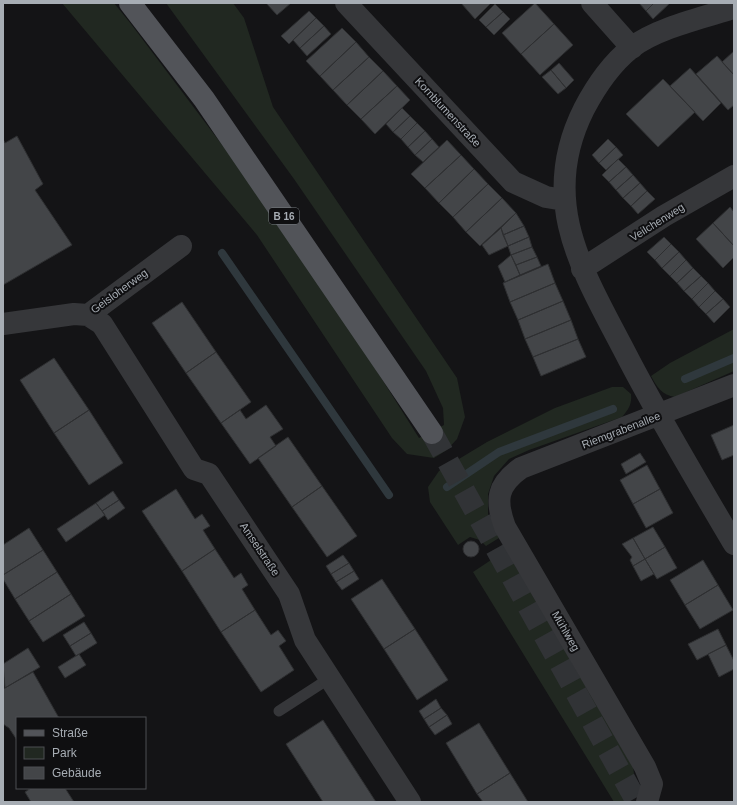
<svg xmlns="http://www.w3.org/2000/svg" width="737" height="805" viewBox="0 0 737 805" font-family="Helvetica,sans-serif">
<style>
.green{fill:#212821}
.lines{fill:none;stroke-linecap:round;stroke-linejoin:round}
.stream{stroke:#2f383d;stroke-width:8}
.building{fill:#434548;stroke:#2e2f31}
.primary-tunnel{stroke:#313336;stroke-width:22;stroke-dasharray:22 11;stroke-linecap:butt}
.lane{stroke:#36373a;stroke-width:11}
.street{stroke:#36373a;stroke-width:22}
.primary{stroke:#525459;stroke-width:22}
.labels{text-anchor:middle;stroke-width:4;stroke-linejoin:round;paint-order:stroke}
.shield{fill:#0f0f11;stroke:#797e83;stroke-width:1}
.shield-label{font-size:10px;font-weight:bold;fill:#a7adb4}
.street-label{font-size:11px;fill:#a7adb4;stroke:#0f0f11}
</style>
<rect width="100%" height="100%" fill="#141416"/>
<!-- green -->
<path class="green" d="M62 3H114L131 24 250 182 339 311 419 438 444 425 443 408 426 371 294 179 166 3H233L244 18 273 107 457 378 465 417 457 439 447 450 434 458 407 454 392 438 257 235Z
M734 329V371L675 397C662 395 657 387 651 376L670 363Z
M612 387H623L631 394C632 404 629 409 622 417L529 450 509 459 494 476 488 494V514L499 538 486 546 480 540 470 537 458 545 430 502 428 487 439 471 487 442 555 408Z
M506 550 633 767 636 787 629 802H614L473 572Z"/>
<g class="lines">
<!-- stream -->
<path class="stream" d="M222 253 389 495
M685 379 734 358
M447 487 499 452 613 409"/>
</g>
<!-- building -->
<path class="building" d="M266 3H291L277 15Z
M461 3H491L475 19Z
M535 3 554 24 521 54 502 33Z
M639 3H654L646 11Z
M654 3H670L653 19 646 11Z
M495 4 503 12 486 27 479 20Z
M309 11 316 18 289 44 281 36Z
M503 12 510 19 494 35 486 27Z
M316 18 324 26 300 48 293 40Z
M554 24 573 45 540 75 521 54Z
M324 26 331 34 307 56 300 48Z
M342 28 356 42 320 76 306 61Z
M356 42 369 57 333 90 320 76Z
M734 51V75L722 62Z
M717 56 734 75V105L728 110 696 74Z
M369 57 383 71 347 105 333 90Z
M559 63 574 80 566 88 551 70Z
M690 68 721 103 703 121 670 86Z
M551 70 566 88 558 94 542 77Z
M383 71 397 86 361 119 347 105Z
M663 79 695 112 658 147 626 114Z
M397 86 410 100 375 134 361 119Z
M402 108 410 116 393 132 386 124Z
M410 116 417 123 401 139 393 132Z
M417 123 425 131 408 147 401 139Z
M425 131 432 139 415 155 408 147Z
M17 136 43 184 35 190 72 245 3 285V139L5 143Z
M432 139 439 147 423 162 415 155Z
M608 139 616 147 599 163 592 155Z
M447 140 461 155 425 188 411 174Z
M616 147 623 155 606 170 599 163Z
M461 155 474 169 439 203 425 188Z
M618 159 626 167 609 182 602 175Z
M626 167 633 175 616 190 609 182Z
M474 169 488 184 453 217 439 203Z
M633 175 640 183 623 198 616 190Z
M640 183 647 191 631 206 623 198Z
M488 184 502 198 466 232 453 217Z
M647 191 655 199 638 214 631 206Z
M502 198 516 213 480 246 466 232Z
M730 207 734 212V246L713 223Z
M516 213 524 226 503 235 501 228Z
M713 223 734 246V257L723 268 696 239Z
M524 226 529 237 508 246 503 235Z
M501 228 508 246 489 255 482 245Z
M529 237 532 247 511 255 508 246Z
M664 237 671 244 655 260 647 252Z
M671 244 679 252 662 268 655 260Z
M532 247 537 257 516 265 511 255Z
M679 252 686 260 670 276 662 268Z
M511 255 520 275 505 282 498 266Z
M537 257 541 266 520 275 516 265Z
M686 260 693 268 677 283 670 276Z
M548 264 555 283 510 302 503 283Z
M693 268 701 276 684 291 677 283Z
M701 276 708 283 692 299 684 291Z
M555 283 563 301 518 320 510 302Z
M708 283 715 291 699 307 692 299Z
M715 291 723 299 706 314 699 307Z
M723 299 730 307 714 323 706 314Z
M563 301 571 320 525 339 518 320Z
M182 302 216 352 186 373 152 323Z
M571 320 578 339 533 357 525 339Z
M578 339 586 357 541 376 533 357Z
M216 352 251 402 221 423 186 373Z
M54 358 89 410 54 433 20 380Z
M266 405 283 429 270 437 276 446 250 464 221 423 240 410 246 419Z
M89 410 123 463 89 485 54 433Z
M734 425V455L722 460 711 435Z
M288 437 322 486 292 507 258 458Z
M640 453 646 462 626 474 621 464Z
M647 465 660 489 633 504 620 480Z
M322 486 357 536 327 557 292 507Z
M176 489 195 519 202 514 210 526 203 530 215 549 182 571 142 511Z
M660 489 673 513 646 528 633 504Z
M113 491 119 500 102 511 96 503Z
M119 500 125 508 108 520 102 511Z
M96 503 105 515 66 542 57 529Z
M653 527 665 547 645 559 633 538Z
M29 528 43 550 3 575V545Z
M633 538 645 559 633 566 630 560 632 557 622 544Z
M463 549a8 8 0 1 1 16 0a8 8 0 1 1-16 0Z
M665 547 677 568 657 579 645 559Z
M215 549 234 578 241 573 248 585 242 589 255 610 221 632 182 571Z
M43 550 57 572 15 599 3 579V575Z
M343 555 349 563 331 574 326 566Z
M645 559 654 574 641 581 633 566Z
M703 560 718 585 685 605 670 580Z
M349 563 354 571 336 582 331 574Z
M354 571 359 579 342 590 336 582Z
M57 572 71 594 29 621 15 599Z
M382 579 415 629 384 649 351 599Z
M718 585 733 610 700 629 685 605Z
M71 594 85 616 43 642 29 621Z
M255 610 271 635 278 630 286 641 279 646 294 670 261 692 221 632Z
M84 622 91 633 70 646 63 635Z
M415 629 448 680 417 700 384 649Z
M718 629 726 645 697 660 688 644Z
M91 633 97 643 76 656 70 646Z
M726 645 734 661V669L719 677 708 654Z
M28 648 40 667 5 688 3 664Z
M79 654 86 665 65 678 58 667Z
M33 672 59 718H17V740L9 728 3 724V689Z
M436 699 441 708 424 719 419 711Z
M441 708 447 715 429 727 424 719Z
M447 715 452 724 435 735 429 727Z
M323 720 376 802H323L286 744Z
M479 723 510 773 477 794 446 743Z
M510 773 528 802H483L477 794Z
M31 788H65L74 802H31L25 792Z"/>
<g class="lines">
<!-- primary-tunnel -->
<path class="primary-tunnel" d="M432 433 637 802"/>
<!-- lane -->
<path class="lane" d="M279 711 330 678"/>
<!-- street -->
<path class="street" d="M346 3 513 182 546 197 564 200
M592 3 632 48
M734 8C702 18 657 28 631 48 611 64 596 86 584 109 536 204 586 276 629 360 662 423 698 483 734 544
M582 269 664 216 734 176
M88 315 102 324 194 469 209 474 289 594 305 640 410 802
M3 324 74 314 88 315 181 246
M647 802 652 784 645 767 505 527C495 500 497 485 521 468L734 385"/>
<!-- primary -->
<path class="primary" d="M130 3 204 99 432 433"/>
</g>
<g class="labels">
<!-- shield labels -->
<rect class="shield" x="269" y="208" width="30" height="16" rx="3"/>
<g class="shield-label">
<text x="284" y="220">B 16</text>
</g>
<!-- street labels -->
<g class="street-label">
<text transform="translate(448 112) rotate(47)" y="4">Kornblumenstraße</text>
<text transform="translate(657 222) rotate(-32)" y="4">Veilchenweg</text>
<text transform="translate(119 291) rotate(-36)" y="4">Geisloherweg</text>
<text transform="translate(621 430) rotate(-21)" y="4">Riemgrabenallee</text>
<text transform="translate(260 549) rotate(56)" y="4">Amselstraße</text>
<text transform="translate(566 631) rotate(60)" y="4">Mühlweg</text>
</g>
</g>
<!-- border -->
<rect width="737" height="805" fill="none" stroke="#a7adb4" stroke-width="8"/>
<!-- legend -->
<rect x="16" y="717" width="130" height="72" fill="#0f0f11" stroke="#4c4e52"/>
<rect x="24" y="730" width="20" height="6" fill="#525459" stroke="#4c4e52"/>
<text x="52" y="737" font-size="12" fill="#a7adb4">Straße</text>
<rect x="24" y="747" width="20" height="12" fill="#212821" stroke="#4c4e52"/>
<text x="52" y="757" font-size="12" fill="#a7adb4">Park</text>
<rect x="24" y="767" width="20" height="12" fill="#434548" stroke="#4c4e52"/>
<text x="52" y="777" font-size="12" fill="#a7adb4">Gebäude</text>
</svg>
